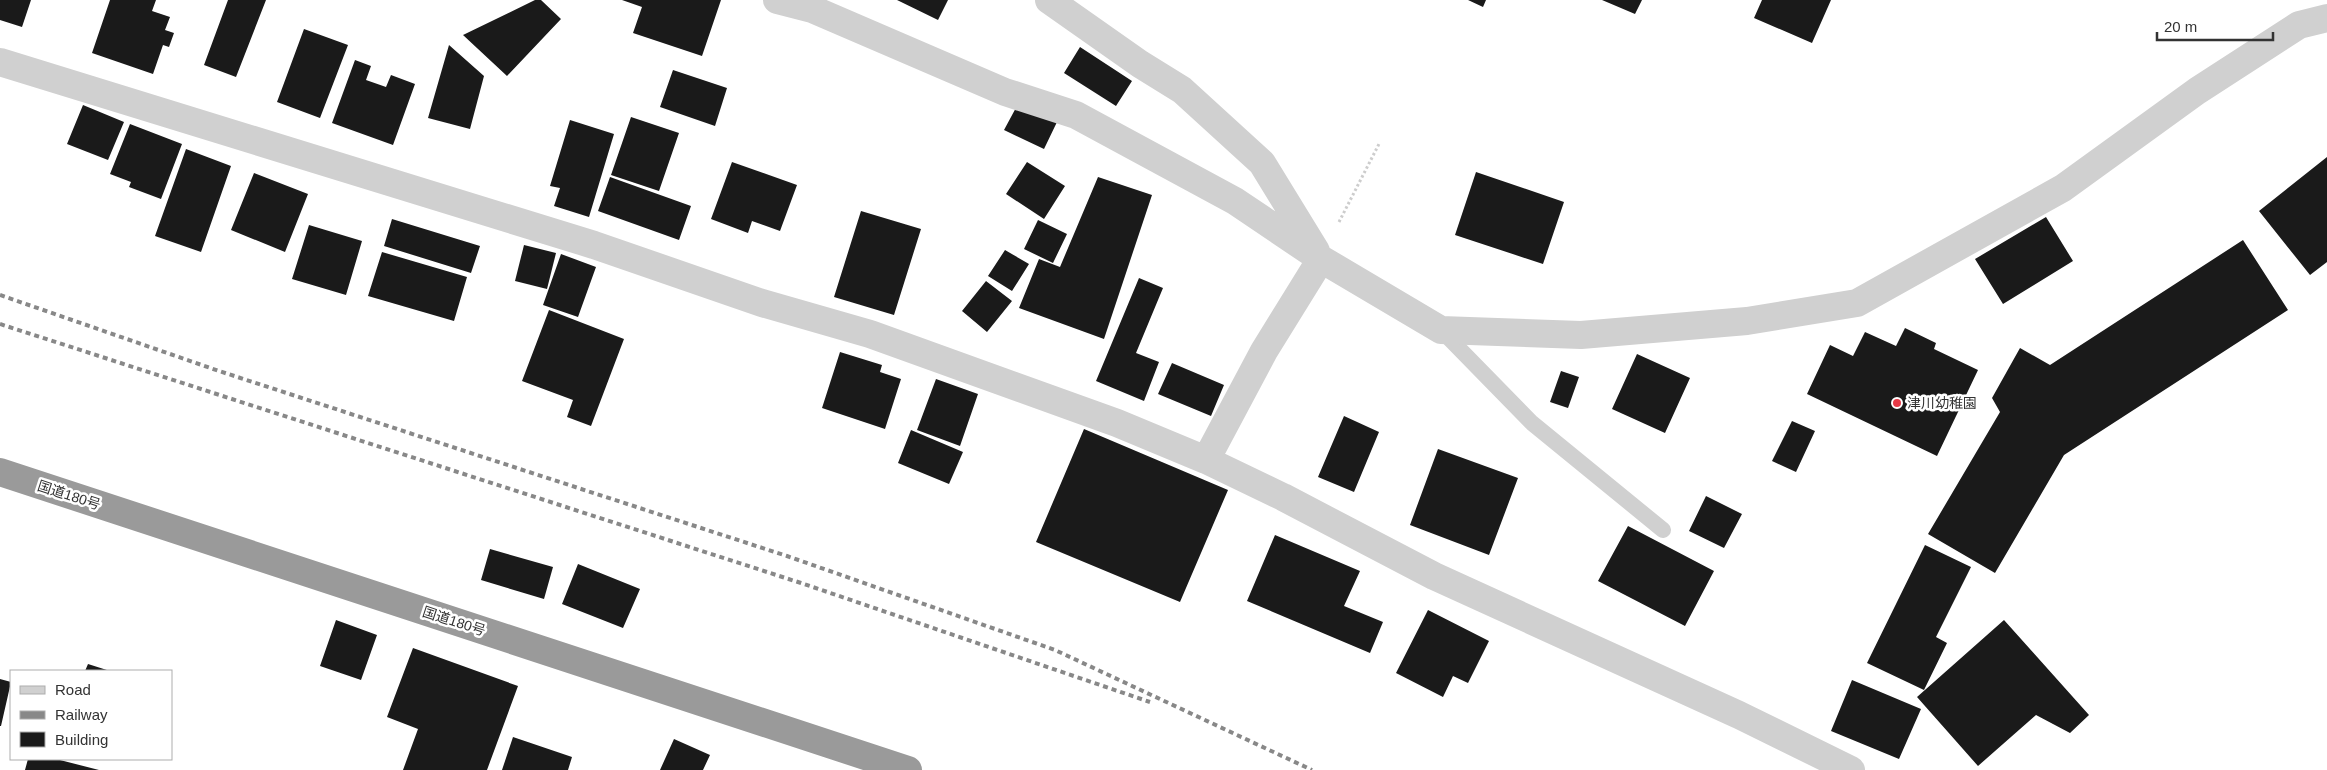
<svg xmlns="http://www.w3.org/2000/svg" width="2327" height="770" viewBox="0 0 2327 770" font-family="Helvetica,'Noto Sans JP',sans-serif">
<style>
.building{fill:#1a1a1a}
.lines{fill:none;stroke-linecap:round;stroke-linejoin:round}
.path{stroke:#cdcdcd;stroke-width:3;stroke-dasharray:2.5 2.5;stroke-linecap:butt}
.lane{stroke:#d0d0d0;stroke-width:16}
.street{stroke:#d0d0d0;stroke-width:28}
.highway{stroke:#9a9a9a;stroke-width:28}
.rail{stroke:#888;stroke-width:4;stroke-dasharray:5 4;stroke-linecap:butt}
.poi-dot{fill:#e63946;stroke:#fff;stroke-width:2}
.labels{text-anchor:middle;stroke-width:5;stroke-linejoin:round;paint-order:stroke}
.poi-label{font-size:14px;fill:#333;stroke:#fff;text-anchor:start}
.street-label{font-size:14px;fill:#333;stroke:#fff}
</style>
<rect width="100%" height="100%" fill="#fff"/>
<!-- building -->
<path class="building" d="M0 0H31L22 27 0 20Z
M110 0H156L152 11 170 17 165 30 174 33 169 47 163 45 153 74 92 53Z
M228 0H266L236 77 204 65Z
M535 0H541L561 19 507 76 463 35Z
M622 0H721L702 56 633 33 642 7Z
M897 0H948L938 20Z
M1468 0H1486L1483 7Z
M1602 0H1642L1635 14Z
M1762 0H1831L1812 43 1754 18Z
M304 29 348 45 320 118 277 102Z
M449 45 484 76 470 129 428 118Z
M1080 47 1132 81 1116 106 1064 73Z
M355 60 371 66 366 80 386 87 391 75 415 84 393 145 332 123Z
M673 70 727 88 715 126 660 107Z
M1018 104 1057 122 1044 149 1004 130Z
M83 105 124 122 108 160 67 144Z
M631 117 679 133 659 191 611 175Z
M570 120 614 134 589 217 554 206 560 188 550 186Z
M130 124 182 144 161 199 129 187 131 182 110 174Z
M186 149 231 166 201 252 155 236Z
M2327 157V262L2310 275 2259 211Z
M732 162 797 185 780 231 752 221 748 233 711 219Z
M1027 162 1065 186 1044 219 1006 194Z
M1476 172 1564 202 1543 264 1455 235Z
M254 173 308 194 285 252 231 230Z
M610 177 691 206 679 240 598 211Z
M1098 177 1152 195 1104 339 1019 308 1039 259 1060 267Z
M861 211 921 229 894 315 834 297Z
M2046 217 2073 261 2003 304 1975 259Z
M392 219 480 246 471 273 384 246Z
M1038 220 1067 234 1053 263 1024 249Z
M309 225 362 241 346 295 292 279Z
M2243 240 2288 310 2064 455 1995 573 1928 534 2000 412 1992 398 2020 348 2050 365Z
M524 245 556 253 547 289 515 281Z
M1005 250 1029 264 1012 291 988 276Z
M382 252 467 277 454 321 368 296Z
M561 254 596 267 578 317 543 305Z
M1139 278 1163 288 1136 353 1159 362 1144 401 1096 381Z
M986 281 1012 301 987 332 962 311Z
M549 310 624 339 591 426 567 417 573 400 522 381Z
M1905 328 1936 343 1934 349 1978 370 1937 456 1807 394 1830 345 1853 356 1865 332 1896 346Z
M840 352 882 365 880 372 901 379 885 429 822 408Z
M1637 354 1690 378 1665 433 1612 409Z
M1172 363 1224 385 1211 416 1158 394Z
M1561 371 1579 377 1568 408 1550 402Z
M936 379 978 394 960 446 917 430Z
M1344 416 1379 432 1354 492 1318 477Z
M1792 421 1815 431 1796 472 1772 461Z
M1084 429 1228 490 1180 602 1036 542Z
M911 430 963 452 949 484 898 463Z
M1438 449 1518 478 1489 555 1410 525Z
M1706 496 1742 514 1724 548 1689 531Z
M1628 526 1714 571 1685 626 1598 581Z
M1275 535 1360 571 1344 606 1383 622 1370 653 1247 601Z
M1925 545 1971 567 1936 637 1947 643 1924 690 1867 663Z
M490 549 553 567 544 599 481 580Z
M578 564 640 589 623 628 562 604Z
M1428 610 1489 641 1468 683 1453 676 1443 697 1396 673Z
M336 620 377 635 361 680 320 666Z
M2004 620 2089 715 2070 733 2036 715 1978 766 1917 697Z
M413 648 518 686 487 770H403L418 729 387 717Z
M88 664 110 671H85Z
M0 679 11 682 1 726H0Z
M1852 680 1921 709 1899 759 1831 731Z
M513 737 572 757 568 770H502Z
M674 739 710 755 703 770H660Z
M28 759H56L99 770H25Z"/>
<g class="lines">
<!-- path -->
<path class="path" d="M1339 222 1380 142"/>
<!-- lane -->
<path class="lane" d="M1441 330 1532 423 1663 530"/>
<!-- street -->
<path class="street" d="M777 0 812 9 1005 92 1076 115 1235 201 1321 259 1441 330 1581 335 1747 321 1857 303 2063 188 2197 91 2299 25 2327 18
M1049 0 1140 64 1182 90 1262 163 1316 251
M0 62 594 245 762 303 870 334 1117 423 1206 460 1283 497 1434 576 1739 715 1851 770
M1206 460 1264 351 1321 259"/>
<!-- highway -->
<path class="highway" d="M0 472 908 770"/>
<!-- rail -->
<path class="rail" d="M0 295 219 371 787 556 1055 650 1312 770
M0 324 801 583 1150 702"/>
</g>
<!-- markers -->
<circle class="poi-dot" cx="1897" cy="403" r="5"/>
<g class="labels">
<!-- poi labels -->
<g class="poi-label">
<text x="1907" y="408">津川幼稚園</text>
</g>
<!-- street labels -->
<g class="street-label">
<text transform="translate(69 495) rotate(18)" y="5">国道180号</text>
<text transform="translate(454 621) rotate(18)" y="5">国道180号</text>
</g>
</g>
<!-- legend -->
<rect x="10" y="670" width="162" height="90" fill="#ffffff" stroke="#adadad"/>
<rect x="20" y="686" width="25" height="8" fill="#d0d0d0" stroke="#adadad"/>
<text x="55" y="695" font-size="15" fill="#333333">Road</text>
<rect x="20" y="711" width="25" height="8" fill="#888888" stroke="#adadad"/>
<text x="55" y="720" font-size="15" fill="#333333">Railway</text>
<rect x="20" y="732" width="25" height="15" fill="#1a1a1a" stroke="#adadad"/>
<text x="55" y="745" font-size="15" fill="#333333">Building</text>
<!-- scale -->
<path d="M2157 32v8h116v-8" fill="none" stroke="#333333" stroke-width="2.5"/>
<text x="2164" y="32" font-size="15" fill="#333333" stroke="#ffffff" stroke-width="4" paint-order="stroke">20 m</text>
</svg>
